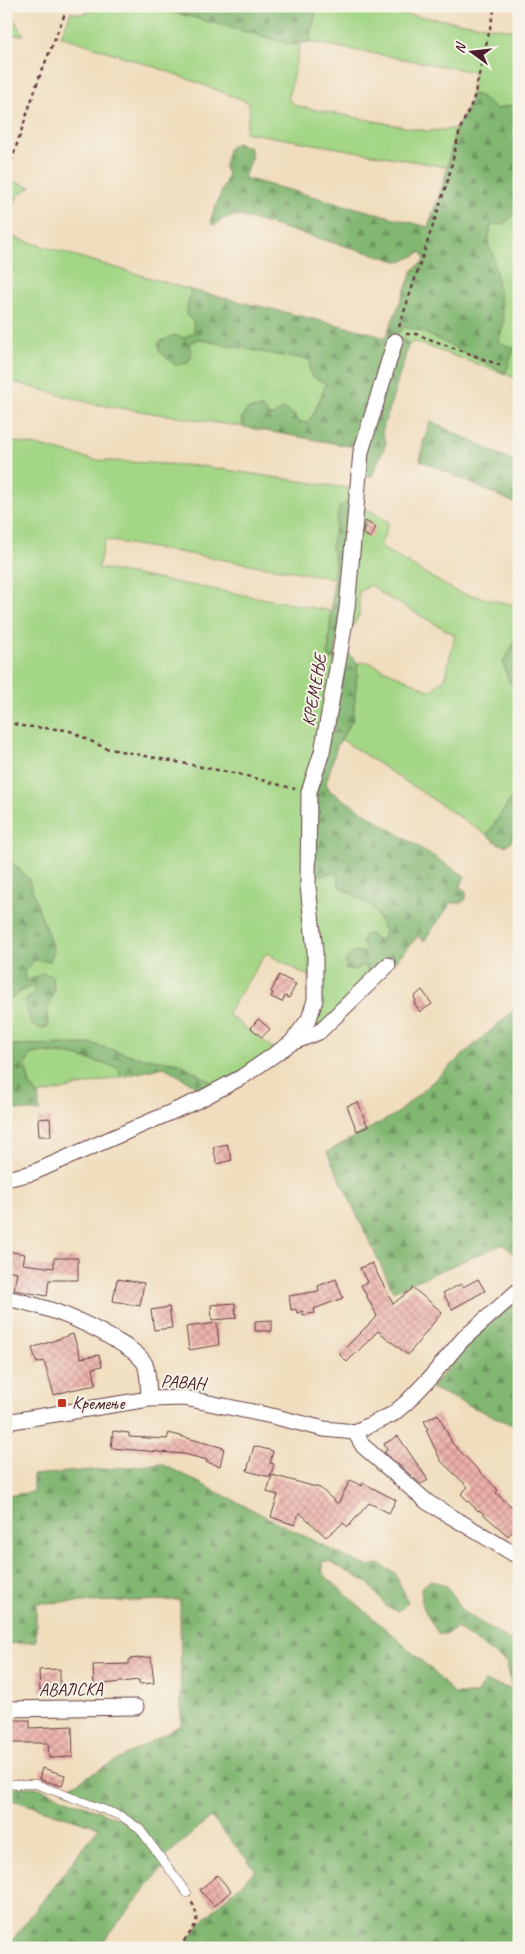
<svg xmlns="http://www.w3.org/2000/svg" width="525" height="1954" viewBox="0 0 525 1954" font-family="Caveat,sans-serif">
<style>
.grass{fill:#a3d685;stroke:#767a58}
.forest{fill:url(#forest-firs);stroke:#666b4e}
.building{fill:url(#building-cross-hatch)}
.lines{fill:none;stroke-linecap:round;stroke-linejoin:round}
.service-casing{stroke:#633c41;stroke-width:9}
.minor-casing{stroke:#633c41;stroke-width:17}
.path{stroke:#633c41;stroke-width:2.5;stroke-dasharray:4 4;stroke-linecap:butt}
.service{stroke:#fff;stroke-width:8}
.minor{stroke:#fff;stroke-width:15}
.poi-dot{fill:#c8321e;stroke:#f7f3e8;stroke-width:2}
.labels{text-anchor:middle;stroke-width:4;stroke-linejoin:round;paint-order:stroke}
.street-label{font-size:18px;fill:#4a1f2b;stroke:#f7f3e8}
.poi-label{font-size:18px;fill:#4a1f2b;stroke:#f7f3e8;text-anchor:start}
</style>
<defs>
<pattern id="forest-firs" width="22" height="20" patternUnits="userSpaceOnUse" patternTransform="scale(1.25)"><rect width="22" height="20" fill="#82b772"/><path d="M5 1l3.5 6h-7zM16 11l3.5 6h-7z" fill="#6c945e"/></pattern>
<pattern id="building-cross-hatch" width="8" height="8" patternUnits="userSpaceOnUse" patternTransform="scale(1.25)"><rect width="8" height="8" fill="#ecb1a9"/><path d="M0 0l8 8M0 8l8-8" fill="none" stroke="#c18f8a"/></pattern>
</defs>
<rect width="100%" height="100%" fill="#f7f3e8"/>
<filter id="ink" filterUnits="userSpaceOnUse"><feTurbulence type="fractalNoise" baseFrequency=".02" numOctaves="2"/><feDisplacementMap in="SourceGraphic" scale="10" xChannelSelector="R" yChannelSelector="G"/><feConvolveMatrix kernelMatrix="1 2 1 2 8 2 1 2 1" color-interpolation-filters="sRGB"/></filter>
<filter id="wash" filterUnits="userSpaceOnUse"><feTurbulence type="fractalNoise" baseFrequency=".0096" numOctaves="4" result="noise"/><feDisplacementMap in="SourceGraphic" scale="20" xChannelSelector="R" yChannelSelector="G"/><feGaussianBlur stdDeviation="1.12" result="paint"/><feColorMatrix in="noise" values="0 0 0 0 0 0 0 0 0 0 0 0 0 0 0 0 0 1.4 0 .05"/><feComposite in="paint" operator="in"/></filter>
<g filter="url(#wash)">
<rect width="100%" height="100%" fill="#f0ddbd"/>
<!-- grass -->
<path class="grass" d="M96 6H151L291 44H300L288 99 296 106 426 131 456 129 447 167 245 132 250 111 248 102 164 70 61 36 71 12C82 15 88 15 96 6Z
M317 6H348L519 31V103L496 109 480 96 471 94 475 72 310 42Z
M6 7 24 35H6Z
M8 180 31 187 18 195 6 224V185Z
M519 211V379L415 342 409 344 405 340 394 337 405 327 421 331 506 373 498 343 493 254 487 244 491 225 503 223Z
M6 229 12 237 191 290 186 314 193 321 194 332 184 338 189 345 196 339 288 357 304 358 311 361 327 384 313 415 307 423 299 422 294 415 241 419 244 427 94 404 6 380Z
M6 441 40 446 95 460 200 466 353 489V504L331 547 335 561 333 578 105 540 98 568 331 611 328 655 335 658 320 751 312 978 266 953 227 1014 275 1050 218 1086 179 1063 137 1057 93 1044 6 1045V1001L28 987H36L34 994 48 1026 47 1010 54 991 27 981 24 972 34 960 50 961 28 878 6 858V519L9 516 14 499 9 495H6Z
M360 505 389 522 380 547 457 592 519 606V636L503 662 509 681 519 693V787L487 835 341 739 353 719 358 663 368 662 431 691 445 678 455 635 382 594 371 585 359 592V615L354 625H348Z
M311 873 323 875 333 873 339 877V886L372 906 385 931 383 939 378 940 370 934 366 949 363 952 364 965 372 976 316 1031 308 1025Z
M40 1053 72 1055 118 1068 121 1077 38 1095 30 1085 25 1065 31 1054Z"/>
<!-- forest -->
<path class="forest" d="M151 6H317L310 42 291 44Z
M471 94 480 96 496 109 519 103V211L503 224 491 226 488 244 493 254 504 323 498 342 514 348 506 373 421 331 404 327 394 337 405 340 409 344 382 433 386 443 372 476 365 477 353 463 355 447 244 427 241 419 248 409 261 408 271 417 283 409 294 415 299 422 307 423 313 415 326 384 311 376 309 367 311 361 304 358 288 357 196 339 189 345 192 354 188 363 175 365 159 351V342L174 335 184 338 194 332 193 321 186 315 191 290 372 333 385 339 413 270 425 260 422 252 401 262 237 215 222 219 216 225 212 224 211 219 228 175 224 167 228 149 236 143 249 147 252 155 244 178 428 227 445 178 456 129 470 102Z
M430 421 519 464V505L420 460 423 444Z
M345 503 353 504 335 658 331 660 328 655 335 562 331 547 339 508Z
M519 636V693L509 681 503 662Z
M348 653 358 663 353 719 337 746 326 783 330 791 465 876 460 888 466 891V899L461 903H451L424 941 418 936 393 964 372 976 365 965 355 970 346 969 345 961 352 953 363 952 366 949 362 942 364 935 370 934 378 940 383 939 385 931 372 906 339 886V877L333 873 323 875 311 873V793L343 654Z
M519 787V833L506 846 497 843 487 835Z
M7 857 28 878 54 952 50 961 34 960 24 972 27 981 43 973 52 976 54 991 47 1010 48 1026 41 1029 31 1024 24 1001 34 994 36 988 28 987 6 1001Z
M514 1010 519 1016V1259L503 1244 393 1291 327 1152 396 1114Z
M93 1044 137 1057 179 1063 218 1086 206 1092 164 1067 121 1077 118 1068C90 1060 60 1049 31 1054L25 1065 30 1085 38 1095 40 1112 6 1109V1045Z
M519 1299V1428L431 1388 473 1338Z
M162 1464 348 1558 368 1566 379 1564 395 1573 408 1602 399 1611 388 1608 368 1583 328 1561 322 1562 323 1574 432 1670 454 1694H476L485 1682 512 1689 507 1663 457 1628 446 1634H438L422 1605 421 1588 431 1580 447 1586 462 1611 519 1646V1948H184L201 1922 256 1870 211 1817 165 1857 140 1825 123 1813 63 1790 181 1725 180 1600 36 1603V1642L6 1644V1496L33 1492V1475Z
M6 1787H36L120 1819 136 1831 164 1866 98 1948H9L8 1946 99 1827 6 1798Z"/>
<g id="blocks">
<!-- building -->
<path class="building" d="M365 521 376 527 371 538 363 534Z
M279 975 296 984 289 998 285 996 282 1002 271 997 273 993 271 992Z
M422 990 432 1004 420 1012 414 1003 416 1001 414 997Z
M258 1019 270 1029 262 1037 251 1028Z
M358 1102 368 1127 357 1131 347 1106Z
M50 1118 51 1136H39L38 1119Z
M227 1144 232 1160 217 1164 213 1147Z
M6 1251 25 1254 23 1264 54 1268V1258H78V1280H49L47 1296 14 1290 17 1272 6 1270Z
M372 1263 393 1304 413 1288 442 1312 408 1355 378 1331 347 1362 339 1354 377 1316 361 1285 367 1282 360 1268Z
M117 1279 144 1283 140 1306 113 1301Z
M336 1279 343 1298 314 1309 315 1313 303 1315V1311L297 1313 296 1309 291 1310 289 1296 319 1291 318 1286Z
M478 1279 485 1291 452 1309 443 1293 461 1284 463 1287Z
M235 1303 236 1318 212 1320 211 1305Z
M169 1307 172 1328 154 1330 151 1310Z
M272 1320V1331H255V1321Z
M217 1323 219 1345 189 1350 186 1327Z
M73 1334 81 1358 99 1355 102 1366 93 1368 96 1385 71 1390 54 1395 44 1361 37 1363 32 1348Z
M438 1414 452 1443 498 1490 496 1493 519 1513V1525L508 1536 479 1510 478 1511 461 1494 468 1487 441 1461 426 1430 428 1429 424 1421Z
M113 1431 129 1433V1437L167 1439 169 1433 224 1448 220 1466 206 1462 207 1460 184 1454 111 1448Z
M398 1436 428 1480 421 1484 384 1452 387 1450 384 1444Z
M254 1446 273 1451 270 1463 274 1464 270 1477 247 1471Z
M272 1475 320 1488 338 1504 350 1480 362 1486 363 1483 396 1500 389 1513 369 1503 348 1527 343 1523 326 1537 299 1512 295 1525 271 1517 278 1495 267 1492Z
M151 1657 154 1683 139 1684V1680L94 1685 93 1665 129 1664V1659Z
M60 1669V1690L40 1691 39 1670Z
M11 1720H30V1728L72 1726 73 1757 49 1758 48 1743H6V1729H11Z
M42 1768 65 1775 62 1786 39 1779Z
M217 1875 231 1891 214 1906 200 1890Z"/>
</g>
</g>
<g filter="url(#ink)">
<use href="#blocks" fill-opacity="0" stroke="#633c41" stroke-width="1"/>
<g class="lines">
<defs>
<path id="service" d="M6 1784H36L121 1816 139 1828 187 1893"/>
<path id="minor" d="M291 1043 319 1032 388 965
M6 1179 32 1173 199 1100 242 1077 291 1043 309 1019 315 1000V951L308 886 309 792 322 752 340 652 347 608 361 452 395 341
M6 1298C45 1306 81 1319 115 1340 125 1346 139 1353 145 1364 149 1375 148 1387 149 1399
M6 1422 149 1399 185 1398 272 1416 324 1429 355 1432 393 1414 407 1402 429 1379 463 1339 519 1290
M355 1432 363 1446 427 1502 519 1557
M6 1709 136 1707"/>
</defs>
<!-- service casing -->
<use href="#service" class="service-casing"/>
<!-- minor casing -->
<use href="#minor" class="minor-casing"/>
<!-- path -->
<path class="path" d="M6 177 39 78 68 6
M399 327 448 180 460 129 473 101 495 6
M406 334H416L502 366
M6 721 21 726 68 730 105 748 243 775 295 789
M179 1948C192 1928 204 1924 191 1901"/>
<!-- service -->
<use href="#service" class="service"/>
<!-- minor -->
<use href="#minor" class="minor"/>
</g>
</g>
<!-- markers -->
<rect class="poi-dot" x="57" y="1398" width="10" height="10" rx="2.5"/>
<g class="labels">
<!-- street labels -->
<g class="street-label">
<text transform="translate(314 690) rotate(-80)" y="6">КРЕМЕЊЕ</text>
<text transform="translate(183 1382) rotate(4)" y="6">РАВАН</text>
<text transform="translate(71 1689) rotate(-1)" y="6">АВАЛСКА</text>
</g>
<!-- poi labels -->
<g class="poi-label">
<text x="72" y="1409">Кремење</text>
</g>
</g>
<!-- margin -->
<rect width="525" height="1954" fill="none" stroke="#f7f3e8" stroke-width="25"/>
<!-- north arrow -->
<g transform="translate(472 52) rotate(285)" stroke="#f7f3e8" stroke-width="4" paint-order="stroke">
<path d="M0-4L9 19L0 12L-9 19Z" fill="#4a1f2b"/>
<text y="-8" font-size="14" font-weight="bold" text-anchor="middle" fill="#4a1f2b">N</text>
</g>
</svg>
